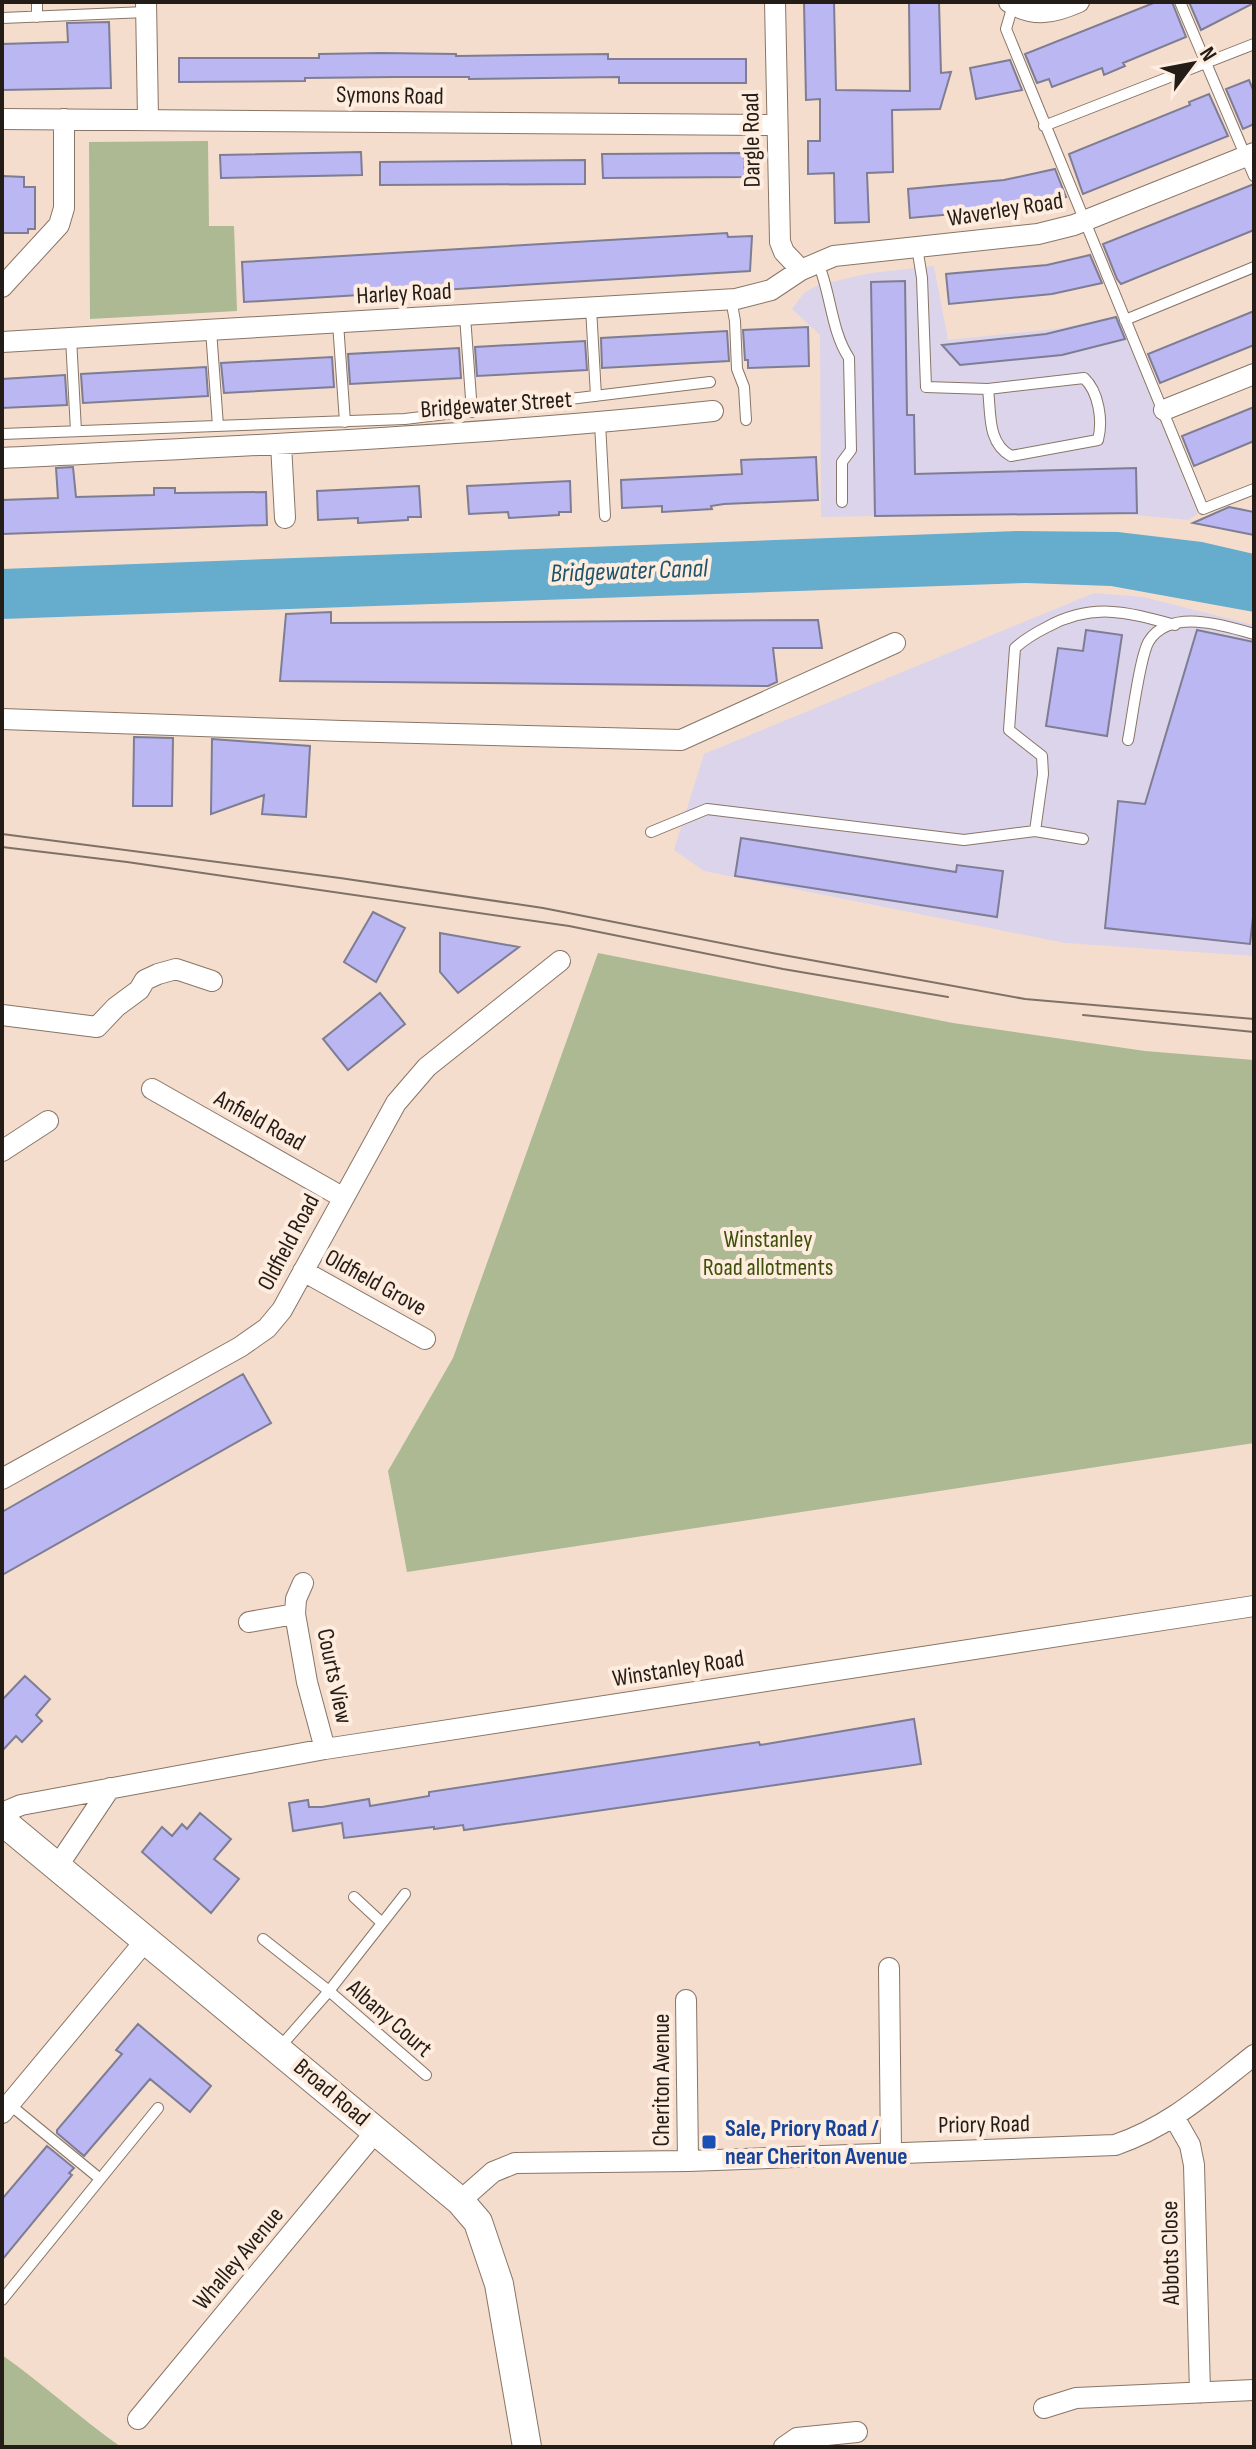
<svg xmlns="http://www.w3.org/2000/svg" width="1256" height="2449" viewBox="0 0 1256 2449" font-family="'Sofia Sans Condensed',sans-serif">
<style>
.industrial{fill:#dbd4ea}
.green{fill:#acb993}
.water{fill:#66accc}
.building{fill:#bbb7f3;stroke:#7e7d93;stroke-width:2}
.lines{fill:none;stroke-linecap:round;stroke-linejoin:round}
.lane-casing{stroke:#897566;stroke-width:12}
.street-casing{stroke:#897566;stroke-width:22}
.secondary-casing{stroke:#897566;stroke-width:30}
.lane{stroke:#fff;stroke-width:10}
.street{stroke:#fff;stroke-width:20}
.secondary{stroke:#fff;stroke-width:28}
.tram{stroke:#7f7166;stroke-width:2}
.transit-dot{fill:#1a4fb4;stroke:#feecde;stroke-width:3}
.labels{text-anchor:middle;stroke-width:8;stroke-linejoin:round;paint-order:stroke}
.street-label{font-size:24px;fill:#241c16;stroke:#feecde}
.park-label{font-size:24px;fill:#3e4f0a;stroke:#feecde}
.transit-label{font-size:24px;font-weight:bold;fill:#164399;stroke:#feecde;text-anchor:start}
.water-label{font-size:26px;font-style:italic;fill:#1e556d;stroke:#feecde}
</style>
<rect width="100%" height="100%" fill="#f4ddcd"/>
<!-- industrial -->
<path class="industrial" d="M934 266 948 340 1056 329 1118 317 1198 514 1188 520 1103 512 821 517 820 335 792 309 804 293 818 285 871 273Z
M1094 593 1143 597 1254 625V956L1065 943 704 871 674 850 704 754Z"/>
<!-- green -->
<path class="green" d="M208 141 209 226H234L237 311 90 319 89 142Z
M598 953 953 1023 1145 1051 1254 1060V1443L407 1572 388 1471 453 1358Z
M2 2355C43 2384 80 2418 121 2447H2Z"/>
<!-- water -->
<path class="water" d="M1017 531 1118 532 1202 542 1254 554V612L1111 586 1026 583 2 619V569Z"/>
<!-- building -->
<path class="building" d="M804 2H834L836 90 910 91 909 2H939L941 73 951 72 940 109 892 110 893 172 867 173 869 222 835 223 834 173 808 174V141H820V99L806 100Z
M1156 2H1172L1186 37 1123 63 1125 66 1104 75 1102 68 1052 87 1049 79 1037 83 1025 54Z
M1189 2H1254V3L1201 30Z
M109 22 111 88 2 90V44L68 42 67 23Z
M381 53 456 54V56L608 54V59H746V83H619V77L469 79V77H394L305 78V81L179 82V58H319V54Z
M1010 60 1022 90 976 99 970 68Z
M1249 80 1254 92V124L1243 129 1226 89Z
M1209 94 1228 136 1083 194 1069 154 1190 105 1189 102Z
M361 152 362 175 221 178 220 155Z
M744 153 745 177 603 178 602 154Z
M585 160V184L380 185V162Z
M1055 169 1066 197 1009 209 910 218 908 189 1004 180Z
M2 176 24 177V187H35V229H28V233H2Z
M1254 184V230L1121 284 1117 279 1103 244Z
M727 233 728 237 752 236 750 271 244 302 242 262Z
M1090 255 1102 283 1052 294 949 304 946 274 1047 265Z
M905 281 907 415H914L915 474 1136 468 1137 513 875 516 871 282Z
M1254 311V345L1160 383 1148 354Z
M1116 317 1125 339 1062 355 960 365 942 345 1046 334Z
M808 327 809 366 748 368V360H745L743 330Z
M727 331 729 361 602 368 601 338Z
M585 341 587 370 477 376 475 347Z
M459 348 461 378 350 384 348 354Z
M332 357 334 387 224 393 221 363Z
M206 367 208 396 83 403 81 374Z
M65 375 67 405 2 408V379Z
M1254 407V441L1194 466 1182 436Z
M816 457 818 500 724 504 711 506 712 509 662 512V506L622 508 621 480 742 474 741 460Z
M73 467 76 497 154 495V488H175V493L266 492 267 525 2 534V500L58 498 56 468Z
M570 481 571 512H559V515L509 518 508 512 469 514 467 486Z
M419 486 421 517H408V520L358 523V518L318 520 317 491Z
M1229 507 1254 512V535L1193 523Z
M331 612V623L818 620 822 648H773L777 682 768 686 280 681 286 614Z
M1086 630 1122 635 1107 736 1046 726 1058 648 1083 651Z
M1197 630 1254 642V908L1250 944 1105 928 1118 801 1145 804Z
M134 737 173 738 172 806H133Z
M212 739 310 746 306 817 262 814 264 795 211 814Z
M741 838 956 872 957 865 1003 871 997 917 735 876Z
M373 912 405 928 376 982 344 962Z
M440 933 519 947 458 993 440 972Z
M380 993 405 1024 348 1070 323 1039Z
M243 1374 271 1423 2 1575V1512Z
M25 1676 50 1699 36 1715 42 1721 22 1742 16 1736 2 1751V1700Z
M914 1719 921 1764 464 1830 463 1825 434 1829V1827L344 1838 342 1823 293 1831 289 1803 308 1800 309 1807H322L369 1799 370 1806 429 1796V1792L759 1742 760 1745Z
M200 1813 231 1839 214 1859 239 1879 211 1913 142 1852 162 1827 172 1836 182 1824 187 1829Z
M138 2024 211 2086 190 2112 150 2079 84 2156 57 2133V2130L122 2054 116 2050Z
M47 2146 74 2168 69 2173 72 2175 2 2260V2199Z"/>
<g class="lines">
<defs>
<path id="lane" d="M37 2V17
M1180 2 1254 176
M1013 5 1006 29 1203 509 1254 489
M2 18 146 12
M1044 126 1254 44
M917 247 922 278 926 387 988 389
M818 263C831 293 831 331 849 358L851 450 842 462V502
M731 299 735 321 737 369 744 387 746 420
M591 308 596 396
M465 316 472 412
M1125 320 1254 267
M338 323 345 422
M211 330 218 426
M71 338 76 431
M1084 378C1099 392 1103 421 1098 440L1011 456C987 443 991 413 988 389Z
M600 423 605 516
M2 434 405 419 710 382
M1128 740C1132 720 1140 655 1149 641 1170 608 1224 625 1254 634
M651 832 707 809 964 840 1035 831
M1083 839 1035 831 1043 774 1042 756 1009 730 1015 648C1025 639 1035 633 1047 627 1093 602 1127 612 1175 625
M354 1897 382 1923
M263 1939 329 1991 426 2075
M280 2047 329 1991 405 1894
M9 2104 99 2178
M2 2300 158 2108"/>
<path id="street" d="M146 2 148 118
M775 2 780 242 784 252 801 270
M1009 2C1033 18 1054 13 1079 2
M2 119 777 125
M2 287 59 225 64 208V119
M2 342 736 299 771 290 801 270 834 256 1038 234 1074 225 1254 153
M1164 410 1254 374
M281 444 285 518
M2 458C239 446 477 436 713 411
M2 719 342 731 681 740 895 643
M2 1015 97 1027 116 1007 139 990 145 980 158 974 176 969 212 981
M152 1089 342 1197
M2 1151 48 1121
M303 1271 425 1339
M2 1479 240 1347 267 1328 282 1310 396 1103 427 1067 560 961
M303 1583 296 1599 295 1614 307 1682 325 1749
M249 1622 295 1614
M2 1813 21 1805 325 1749 1254 1606
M57 1867 110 1788
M889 1968 891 2152
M686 2000 688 2161
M2 2113 146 1940
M1174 2117 1190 2145 1194 2165 1200 2393
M460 2201 493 2172 515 2163 688 2161 1115 2145C1171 2126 1208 2091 1254 2055
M1044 2408 1076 2398 1254 2390
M138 2419 377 2130
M784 2447 797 2438 857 2432"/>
<path id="secondary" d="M2 1821 460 2201 478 2222 499 2284 527 2447"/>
</defs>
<!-- lane casing -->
<use href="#lane" class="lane-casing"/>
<!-- street casing -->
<use href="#street" class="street-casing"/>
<!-- secondary casing -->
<use href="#secondary" class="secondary-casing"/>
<!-- lane -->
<use href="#lane" class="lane"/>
<!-- street -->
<use href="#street" class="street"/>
<!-- secondary -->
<use href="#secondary" class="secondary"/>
<!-- tram -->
<path class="tram" d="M2 834 340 878 543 908 772 953 1025 999 1254 1019
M2 847 127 862 569 926 783 969 948 997
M1083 1015 1254 1032"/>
</g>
<!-- markers -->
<rect class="transit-dot" x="701" y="2134" width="16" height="16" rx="4"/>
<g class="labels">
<!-- street labels -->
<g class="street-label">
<text transform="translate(390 95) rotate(1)" y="8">Symons Road</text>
<text transform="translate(751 140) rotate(-91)" y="8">Dargle Road</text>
<text transform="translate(1005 209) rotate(-9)" y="8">Waverley Road</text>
<text transform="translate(404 293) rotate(-3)" y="8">Harley Road</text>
<text transform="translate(496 404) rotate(-4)" y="8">Bridgewater Street</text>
<text transform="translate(260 1120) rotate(29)" y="8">Anfield Road</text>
<text transform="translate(288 1242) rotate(-62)" y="8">Oldfield Road</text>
<text transform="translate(376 1282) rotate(29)" y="8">Oldfield Grove</text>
<text transform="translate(678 1668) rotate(-9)" y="8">Winstanley Road</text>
<text transform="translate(335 1676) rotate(78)" y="8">Courts View</text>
<text transform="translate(390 2018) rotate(41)" y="8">Albany Court</text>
<text transform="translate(661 2080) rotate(-90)" y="8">Cheriton Avenue</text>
<text transform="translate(332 2092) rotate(40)" y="8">Broad Road</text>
<text transform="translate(984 2124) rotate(-1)" y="8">Priory Road</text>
<text transform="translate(1170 2253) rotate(-91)" y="8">Abbots Close</text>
<text transform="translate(238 2258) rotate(-50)" y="8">Whalley Avenue</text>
</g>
<!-- park labels -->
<g class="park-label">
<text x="768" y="1247">Winstanley<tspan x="768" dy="28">Road allotments</tspan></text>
</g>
<!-- transit labels -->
<g class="transit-label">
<text x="725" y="2136">Sale, Priory Road /<tspan x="725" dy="28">near Cheriton Avenue</tspan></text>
</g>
<!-- water labels -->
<g class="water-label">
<text transform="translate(629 570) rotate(-2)" y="9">Bridgewater Canal</text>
</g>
</g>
<!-- border -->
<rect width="1256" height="2449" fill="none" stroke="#241c16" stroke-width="8"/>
<!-- north arrow -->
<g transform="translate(1192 64) rotate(58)" stroke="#feecde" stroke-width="6" paint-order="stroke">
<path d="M0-6L14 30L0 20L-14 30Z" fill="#241c16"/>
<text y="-12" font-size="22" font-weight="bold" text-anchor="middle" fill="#241c16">N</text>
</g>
</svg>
